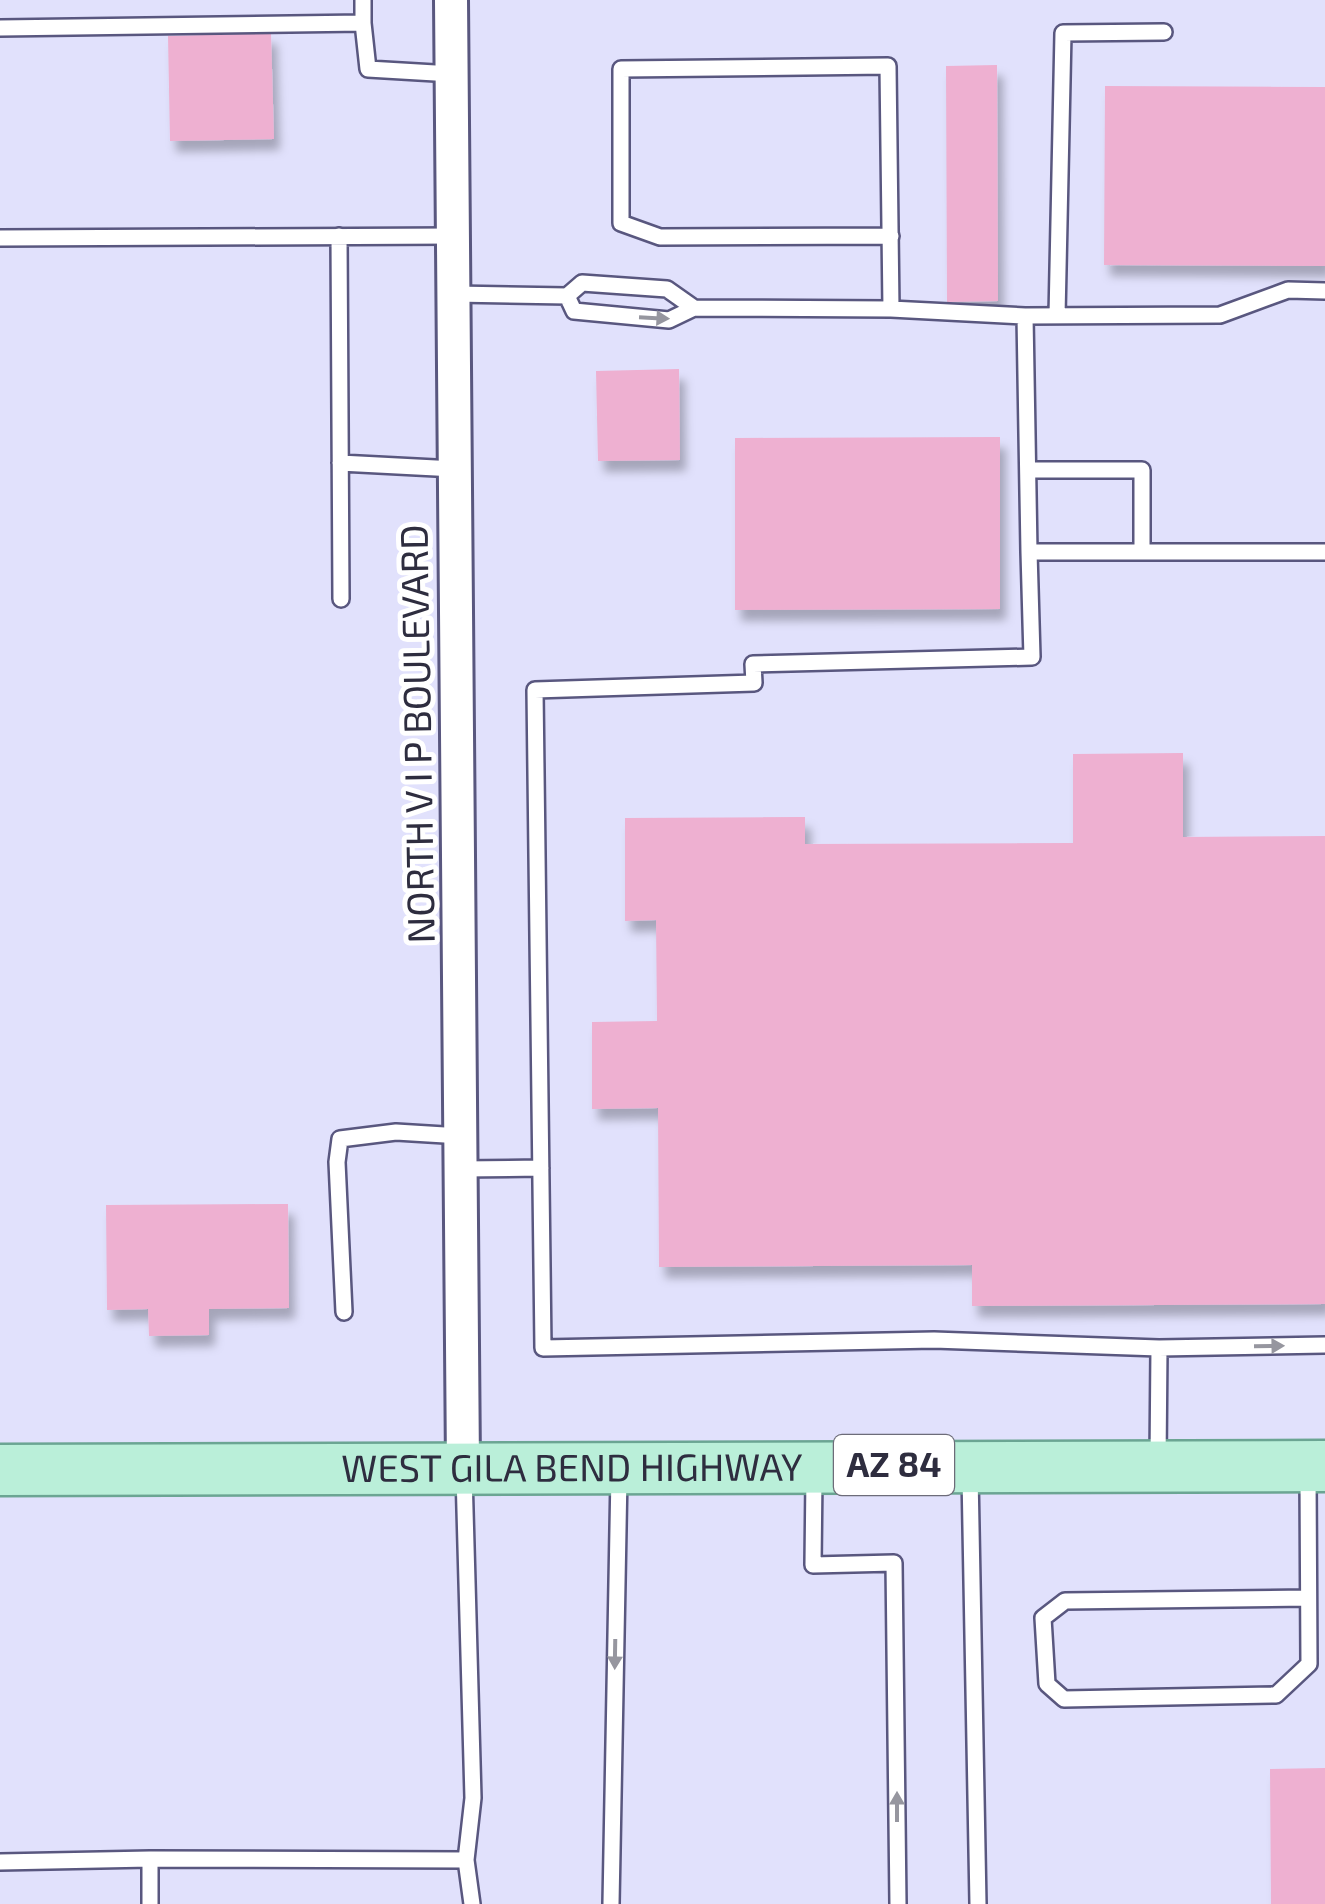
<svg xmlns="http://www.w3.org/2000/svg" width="1325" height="1904" viewBox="0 0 1325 1904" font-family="'Exo 2',sans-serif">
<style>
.building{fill:#eeb0d1;filter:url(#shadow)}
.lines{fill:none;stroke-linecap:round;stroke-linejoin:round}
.service-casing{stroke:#59577f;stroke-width:20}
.minor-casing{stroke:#59577f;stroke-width:38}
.primary-casing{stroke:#6ba593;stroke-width:55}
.service{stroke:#fff;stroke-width:15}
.minor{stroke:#fff;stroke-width:32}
.primary{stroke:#baefd9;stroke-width:50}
.oneway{fill:#96969f}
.labels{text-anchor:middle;stroke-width:10;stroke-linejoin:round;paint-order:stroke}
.shield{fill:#fff;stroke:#6d6c79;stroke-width:2.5}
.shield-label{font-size:35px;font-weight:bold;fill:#2e2d3f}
.street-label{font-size:38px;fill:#2e2d3f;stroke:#fff}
</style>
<defs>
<filter id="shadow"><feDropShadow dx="6" dy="11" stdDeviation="5" flood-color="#0004"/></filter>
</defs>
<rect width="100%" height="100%" fill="#e1e1fc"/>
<!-- building -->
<path class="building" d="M271 33 274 139 170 141 168 36Z
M997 65 998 301 947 302 946 66Z
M1105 86 1325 87V266L1104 265Z
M679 369 680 460 598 461 596 371Z
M1000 437V609L735 610V438Z
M1183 753V837L1325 836V1304L972 1306V1265L659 1267 658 1108 592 1109V1022L657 1021 656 920 625 921V818L805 817V844L1073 843V754Z
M288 1204 289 1308 209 1309V1335L149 1336 148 1309 107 1310 106 1205Z
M1325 1768V1904H1271L1270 1769Z"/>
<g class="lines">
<defs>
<path id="service" d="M363 0V23
M0 28 363 23 368 69 452 74
M339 236 341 599
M0 238 454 236
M454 294 567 296 582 283 667 289 694 308 669 320 574 311 567 296
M694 308 891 309 888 66 621 69V223L660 237 891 236
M891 309 1025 316 1220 315 1288 290 1325 291
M1025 316 1029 552H1325
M1057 316 1063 33 1164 32
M340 463 455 469
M1028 470H1142V549
M1029 552 1032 657 753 664 754 683 535 690 543 1348 934 1340 1159 1348
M461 1169 541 1168
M344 1312 337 1162 340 1139 396 1132 461 1136
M1158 1462 1159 1348 1325 1345
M464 1474 473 1798 466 1860 472 1904
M970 1474 978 1904
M814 1476 813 1565 894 1563 898 1904
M1308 1598 1065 1601 1043 1618 1047 1684 1064 1699 1276 1695 1309 1664 1308 1475
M0 1862 150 1859
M150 1904V1859L466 1860
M611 1904 619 1475"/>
<path id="minor" d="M451 0 463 1467"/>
<g id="primary">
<path id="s1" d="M0 1470 1325 1466"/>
</g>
</defs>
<!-- service casing -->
<use href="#service" class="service-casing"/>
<!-- minor casing -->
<use href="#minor" class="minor-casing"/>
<!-- primary casing -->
<use href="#primary" class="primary-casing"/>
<!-- service -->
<use href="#service" class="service"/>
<!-- minor -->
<use href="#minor" class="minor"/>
<!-- primary -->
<use href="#primary" class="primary"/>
</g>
<!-- one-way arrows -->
<defs><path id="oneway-solid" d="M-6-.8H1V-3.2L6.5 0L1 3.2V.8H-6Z" transform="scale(2.5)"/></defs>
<g class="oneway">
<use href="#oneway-solid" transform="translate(654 318) rotate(3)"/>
<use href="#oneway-solid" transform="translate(1269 1346) rotate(-1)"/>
<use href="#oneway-solid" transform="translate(615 1654) rotate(91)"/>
<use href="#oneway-solid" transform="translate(897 1807) rotate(-90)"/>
</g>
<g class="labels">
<!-- shield labels -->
<rect class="shield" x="834" y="1435" width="120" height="60" rx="8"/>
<g class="shield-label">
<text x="894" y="1477">AZ 84</text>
</g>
<!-- street labels -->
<g class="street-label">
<text transform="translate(418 734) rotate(-91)" y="13">NORTH V I P BOULEVARD</text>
<text dy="13" stroke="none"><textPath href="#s1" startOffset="572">WEST GILA BEND HIGHWAY</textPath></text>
</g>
</g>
</svg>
